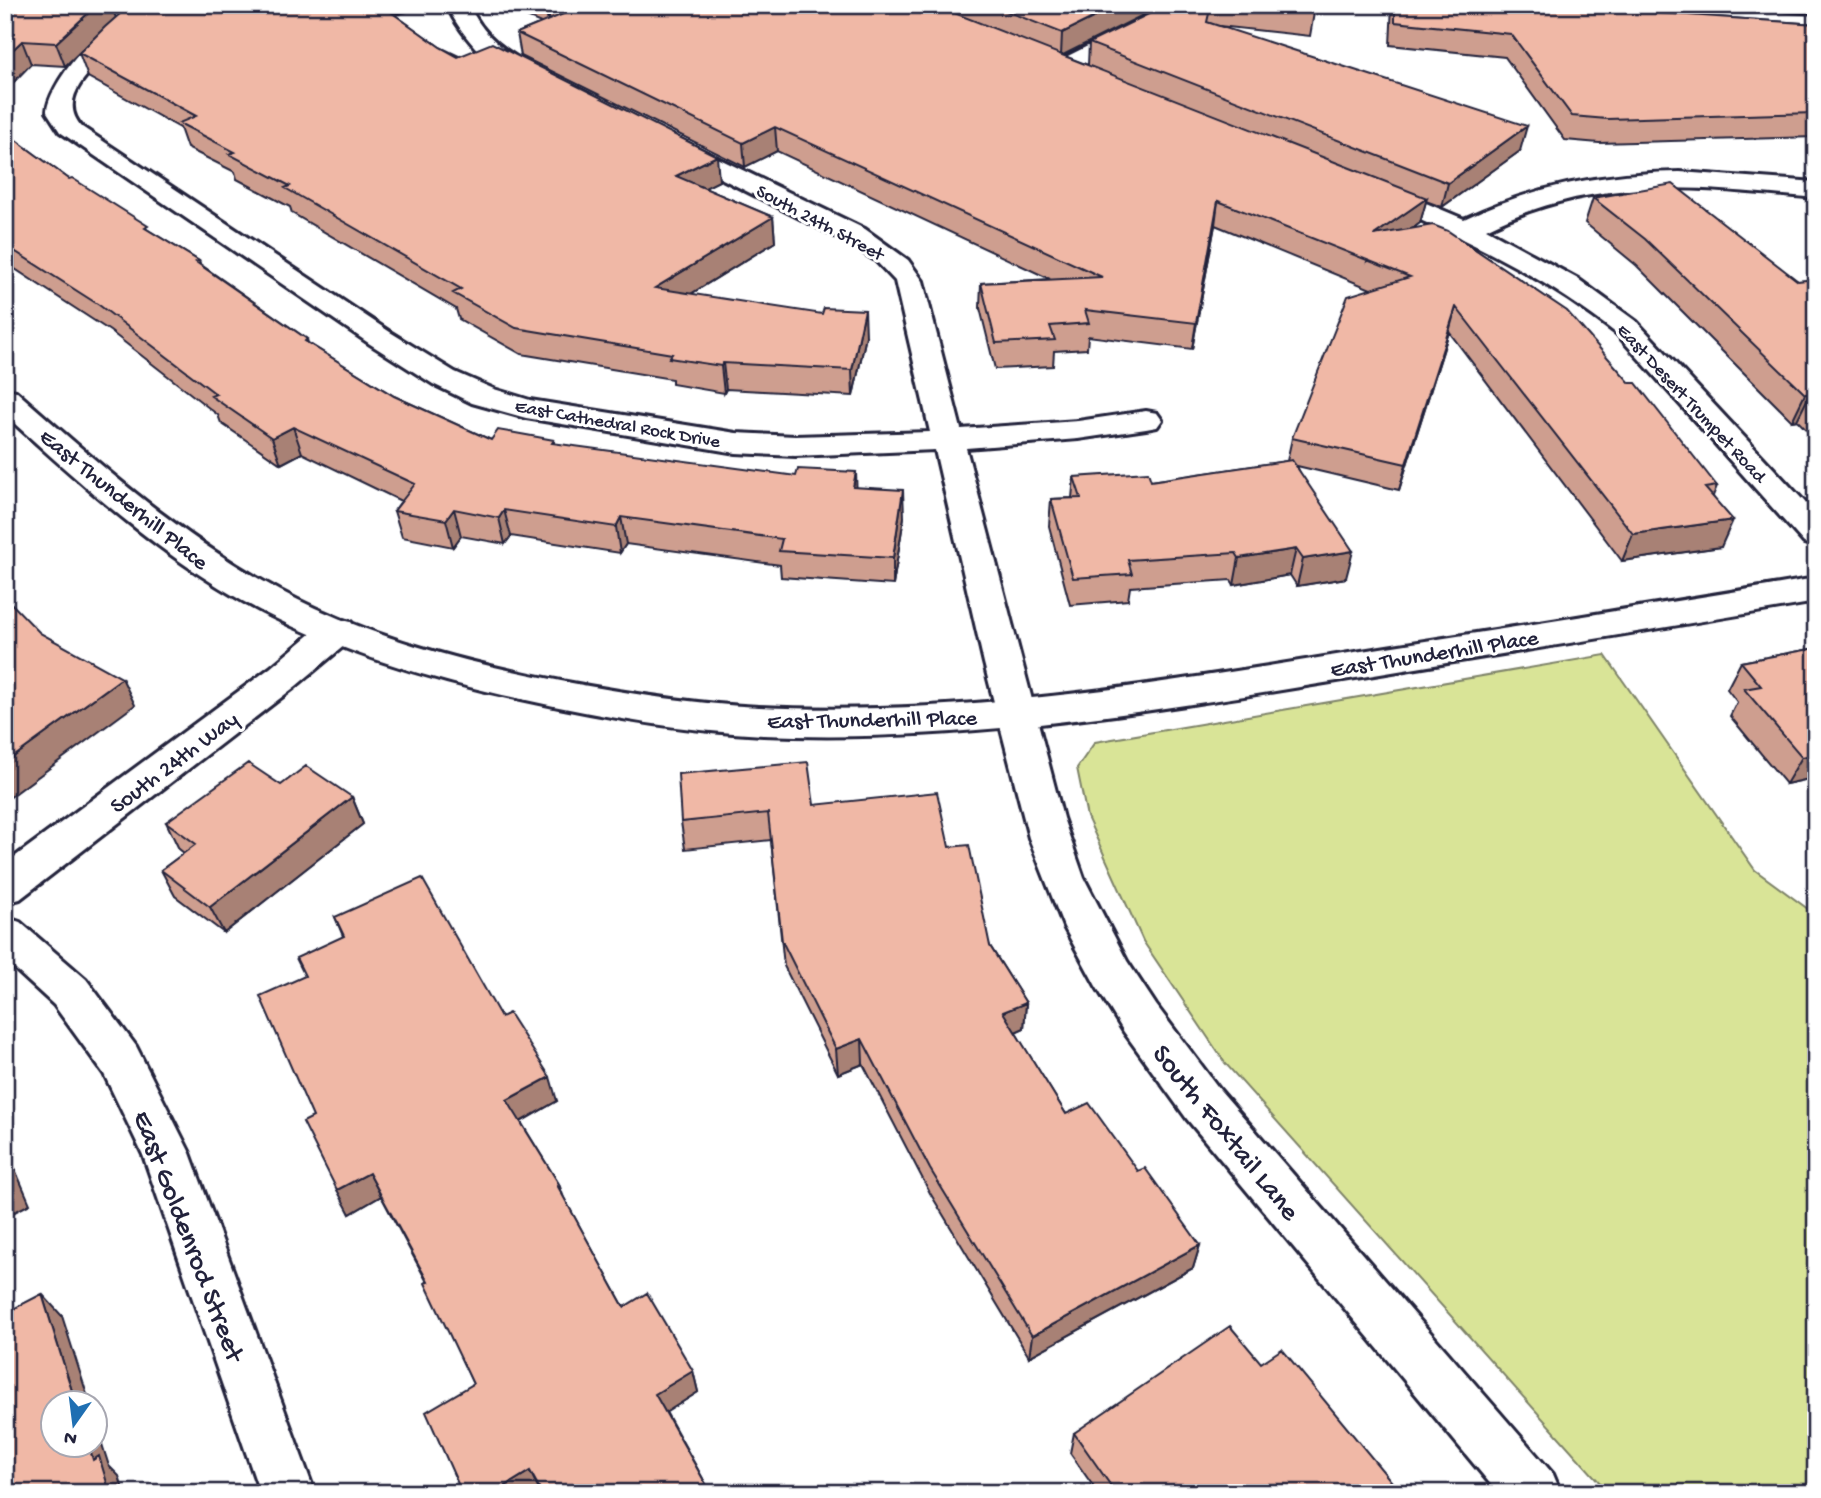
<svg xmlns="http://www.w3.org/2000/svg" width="1821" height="1498" viewBox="0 0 1821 1498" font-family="'Gochi Hand',sans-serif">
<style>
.green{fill:#d9e497;stroke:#7e8369;stroke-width:2}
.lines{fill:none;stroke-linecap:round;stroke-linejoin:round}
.minor-casing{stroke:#22223b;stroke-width:6}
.tertiary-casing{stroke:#22223b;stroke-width:6}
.minor{fill:#fff;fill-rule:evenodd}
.tertiary{fill:#fff;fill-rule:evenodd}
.wall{fill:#ce9e8f;stroke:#22223b;stroke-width:2}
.shaded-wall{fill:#a88174;stroke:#22223b;stroke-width:2}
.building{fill:#f0b8a6;stroke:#22223b;stroke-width:2}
.labels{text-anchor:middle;stroke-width:6;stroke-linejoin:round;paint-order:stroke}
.far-street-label{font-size:19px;fill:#22223b;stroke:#fff}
.street-label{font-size:23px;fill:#22223b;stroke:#fff}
.near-street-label{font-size:28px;fill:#22223b;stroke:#fff}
</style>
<rect width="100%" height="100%" fill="#fff"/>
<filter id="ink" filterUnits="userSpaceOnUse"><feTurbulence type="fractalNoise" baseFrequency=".0143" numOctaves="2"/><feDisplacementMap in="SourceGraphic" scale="14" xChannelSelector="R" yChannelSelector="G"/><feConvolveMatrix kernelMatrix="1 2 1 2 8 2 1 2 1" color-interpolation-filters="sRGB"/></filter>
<g filter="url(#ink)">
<!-- green -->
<path class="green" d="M1605 655 1755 870 1816 915V1493H1609L1225 1063 1143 941 1087 817 1077 768 1095 742Z"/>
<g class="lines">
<defs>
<path id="minor" d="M331 5H409L406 10 398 12 331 19 323 17 320 12 323 7Z
M447 5H469C483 37 508 54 538 69L542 74 538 79C503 88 459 34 447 5Z
M1169 5H1198L1195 10 1070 73H1054L1050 68 1054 63Z
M1568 5H1670L1816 16V30L1579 12 1571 10Z
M120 22 128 24 131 29C113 56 49 91 82 127L390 332 455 372 494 389 530 400 736 433 795 436 930 432 895 281 875 260 845 241 663 149 659 144 663 139 672 136 865 229 908 260 923 281 961 429 1078 421 1146 411 1157 413 1162 420 1157 427 1146 429 1078 439 966 448 1063 818 1084 878 1127 961 1156 1005 1220 1090 1553 1474 1561 1493H1498L1187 1119 1124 1032 1096 986 1064 927 1029 838 984 663 935 450 795 456 736 453 526 418 472 403 433 384 370 344 60 132 47 112C48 86 95 28 120 22Z
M1680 172 1816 182V198C1695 187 1600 174 1486 229L1578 279 1637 322 1816 514V546L1804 543 1617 334C1540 273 1455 233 1365 197L1361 191 1365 185 1374 183 1383 185 1464 219C1534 186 1603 173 1680 172Z
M338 619 351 622 356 631 351 640 296 686 20 899 5 903V864L270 668 325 622Z
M5 917 20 922 86 979 136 1046 190 1153 315 1493H260L143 1155 104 1074 54 1005 5 960Z"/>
<path id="tertiary" d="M5 389 16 391C109 473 202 556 315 608 394 644 477 665 561 681 626 693 693 704 759 707 959 717 1158 684 1355 652 1509 628 1662 604 1816 578V602C1665 628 1513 652 1362 677 1164 709 964 744 763 735 683 731 603 717 526 700 435 681 346 654 263 612 166 562 85 487 5 415Z"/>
</defs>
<!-- minor casing -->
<use href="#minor" class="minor-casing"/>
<!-- tertiary casing -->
<use href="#tertiary" class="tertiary-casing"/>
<!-- minor -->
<use href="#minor" class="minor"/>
<!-- tertiary -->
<use href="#tertiary" class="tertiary"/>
</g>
<!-- wall -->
<path class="wall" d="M5 5H111L116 18 130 5H381L440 47 719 181 704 188 773 217 775 242 691 294 866 336 853 396 726 389 724 393 672 384V379L521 354 459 319 456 309 292 213 290 207 237 179 235 172 187 148 180 128 88 77 79 53 87 45 65 66 31 64 5 91Z
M514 5H1163L1062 55 1088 65 1089 43 1167 5H1306L1314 13 1310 36 1219 26 1520 151 1442 207 1426 201 1420 223 1412 229 1717 486 1713 496 1721 547 1622 561 1449 332 1399 490 1297 466 1346 578 1297 586 1290 575 1234 585 1231 580 1130 587 1128 600 1070 605 1049 526 1051 499 1072 498 1074 477 1151 481 1287 461 1292 438 1371 289 1215 225 1192 349 1088 336 1087 349 1054 351 1053 366 995 369 980 308 981 283 1050 279 777 151 745 167 521 56 517 33 541 23 515 12Z
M1392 5H1645L1646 12 1816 24V137L1599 143 1565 140 1505 57 1390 45Z
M5 132 69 179 150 231 199 261 200 264 307 339 308 343 394 396 491 440H554L555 444 857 488 904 517 893 585 781 577 780 565 626 544 620 553 511 536 505 544 461 536 453 547 402 537 394 511 401 501 302 453 281 464 221 423 218 415 110 331 9 265 5 257Z
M1593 198 1798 281 1816 279V440L1797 420 1792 421 1636 265 1585 223Z
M1816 648V788L1809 779 1786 784 1730 716 1737 702 1727 689 1741 662Z
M281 785 352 797 363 824 224 933 175 896 161 870 184 853 179 849 166 822Z
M814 805 949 847 990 946 1026 1003 1024 1028 1015 1032 1066 1114 1138 1171 1200 1245 1193 1268 1029 1357 930 1193 863 1064 838 1074 784 966 771 840 685 849 681 822Z
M335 917 501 1017 557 1101 521 1122 559 1184 564 1198 624 1307 693 1371 698 1392 666 1412 711 1493H541L539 1490 535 1493H462L473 1384 427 1282 381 1196 350 1214 313 1117 343 936Z
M1261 1363 1401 1493H1098L1070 1453 1074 1433Z"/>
<!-- shaded-wall -->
<path class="shaded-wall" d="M97 5H111L116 18 65 66 56 43Z
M545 5H547L550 24 549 27Z
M1119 5H1163L1061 56 1062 33Z
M22 41 31 64 5 91V57Z
M1527 126 1520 151 1442 207 1448 183Z
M775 127 777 151 745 167 743 143Z
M717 156 719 181 679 201 676 176Z
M1427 198 1420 223 1368 261 1374 235Z
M1218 201 1215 225 1192 349 1196 323Z
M773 217 775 242 658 314 655 288Z
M1456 307 1449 332 1399 490 1406 464Z
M865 310 866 336 853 396 852 370Z
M723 363 726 389 724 393 721 366Z
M1805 394H1810L1797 420 1792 421Z
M293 427 302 453 281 464 272 438Z
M856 472 857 499 853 487Z
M903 490 904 517 893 585V558Z
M454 509 461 536 453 547 446 520Z
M504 510 511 536 505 544 499 518Z
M621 517 626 544 620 553 616 527Z
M1733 520 1721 547 1622 561 1633 534Z
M1296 549 1290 575 1234 585 1239 558Z
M1353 551 1346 578 1297 586 1303 559Z
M122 678 135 705 5 801V763Z
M1816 754V768L1809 779 1786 784 1802 757Z
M352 797 363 824 224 933 210 907Z
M1026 1003 1024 1028 1002 1038 1003 1012Z
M862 1039 863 1064 838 1074 836 1049Z
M550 1077 557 1101 516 1124 507 1100Z
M5 1146 30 1204 5 1217Z
M369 1173 381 1196 350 1214 337 1190Z
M1200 1245 1193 1268 1029 1357 1032 1336Z
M42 1294 62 1316 90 1404H76Z
M5 1301 17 1340 5 1328Z
M693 1371 698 1392 662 1415 655 1394Z
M94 1419 109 1466 119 1476 124 1493H110L93 1460 89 1446H94Z
M530 1471 539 1490 535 1493H494Z"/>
<!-- building -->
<path class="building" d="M5 5H97L56 43 22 41 5 57Z
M130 5H207L221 7H249L264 5H381L440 47 458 57 492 43 717 156 676 176 773 217 655 288 822 314 824 308 865 310 852 370 723 363 721 366 669 358 672 354 516 328 453 293 461 289 285 188 290 186 229 154 235 152 179 123 196 116 79 53 105 27Z
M548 5H934L1427 198 1374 235 1433 225 1448 231 1567 311 1630 383H1636L1717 486 1705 488 1733 520 1633 534 1456 307 1406 464 1292 438 1348 296 1410 277 1218 201 1196 323 1085 310 1089 323 1050 326 1055 340 996 343 981 283 1102 277 775 127 743 143 517 33 566 13Z
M991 5H1119L1062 33Z
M1167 5H1211L1207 22 1527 126 1448 183 1089 43Z
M1241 5H1306L1314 13Z
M1395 5H1645L1646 12 1816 24V113L1607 119 1572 116 1511 34 1395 22Z
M5 132 69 179 72 178 148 226 145 228 199 261 196 262 307 339 305 341 394 396 491 440 498 430 554 440 552 443 796 476 798 469 856 472 853 487 903 490 893 558 779 551 782 539 621 517 616 527 504 510 499 518 454 509 446 520 394 511 415 484 293 427 272 438 211 396 216 394 99 305 5 245Z
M1673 184 1798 281 1816 279V400L1810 394H1805L1645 239 1593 198Z
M1292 460 1353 551 1303 559 1296 549 1239 558 1236 553 1128 560 1132 574 1073 578 1051 499 1081 498 1074 477 1148 472 1151 481Z
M5 597 40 633 122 678 5 763Z
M1816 648V754L1802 757 1744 689 1761 686 1741 662Z
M808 762 814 805 937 792 949 847 969 845 990 946 1026 1003 1003 1012 1066 1114 1089 1103 1138 1171 1145 1168 1200 1245 1032 1336 930 1169 862 1039 836 1049 782 941 768 813 681 822 678 774Z
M248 763 281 785 306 766 352 797 210 907 161 870 196 844 166 822Z
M422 878 501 1017 509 1013 550 1077 507 1100 559 1184 557 1185 624 1307 647 1293 693 1371 655 1394 711 1493H542L530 1471 494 1493H462L426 1412 473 1384 425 1283 428 1282 369 1173 337 1190 303 1122 313 1117 260 996 305 976 296 958 344 936 335 917Z
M5 1169 10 1180 5 1183Z
M42 1294 76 1404H52V1446H89L93 1460 99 1456 110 1493H5V1313Z
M1230 1326 1261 1363 1282 1349 1401 1493H1116L1074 1433Z"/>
</g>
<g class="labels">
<!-- far-street labels -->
<g class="far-street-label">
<text transform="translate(821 221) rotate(28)" y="7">South 24th Street</text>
<text transform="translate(1693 402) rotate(47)" y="7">East Desert Trumpet Road</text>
<text transform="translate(618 422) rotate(10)" y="7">East Cathedral Rock Drive</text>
</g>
<!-- street labels -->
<g class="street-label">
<text transform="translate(125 498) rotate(39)" y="8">East Thunderhill Place</text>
<text transform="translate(1434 652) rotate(-9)" y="8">East Thunderhill Place</text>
<text transform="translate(872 718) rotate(-1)" y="8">East Thunderhill Place</text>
<text transform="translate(173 761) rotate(-37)" y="8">South 24th Way</text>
</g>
<!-- near-street labels -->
<g class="near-street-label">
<text transform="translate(1228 1131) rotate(51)" y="10">South Foxtail Lane</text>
<text transform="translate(191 1235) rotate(69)" y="10">East Goldenrod Street</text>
</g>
</g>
<!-- margin -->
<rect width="1821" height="1498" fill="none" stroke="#fff" stroke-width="28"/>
<rect x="14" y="14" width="1793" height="1470" fill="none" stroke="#22223b" stroke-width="2.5" filter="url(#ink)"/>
<!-- north arrow -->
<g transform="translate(74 1424) rotate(194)"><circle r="33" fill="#ffffff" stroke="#a7a7b1" stroke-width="2"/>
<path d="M0-5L12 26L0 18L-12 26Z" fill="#1f6fb2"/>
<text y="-10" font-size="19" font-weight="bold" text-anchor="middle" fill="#22223b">N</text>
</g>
</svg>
